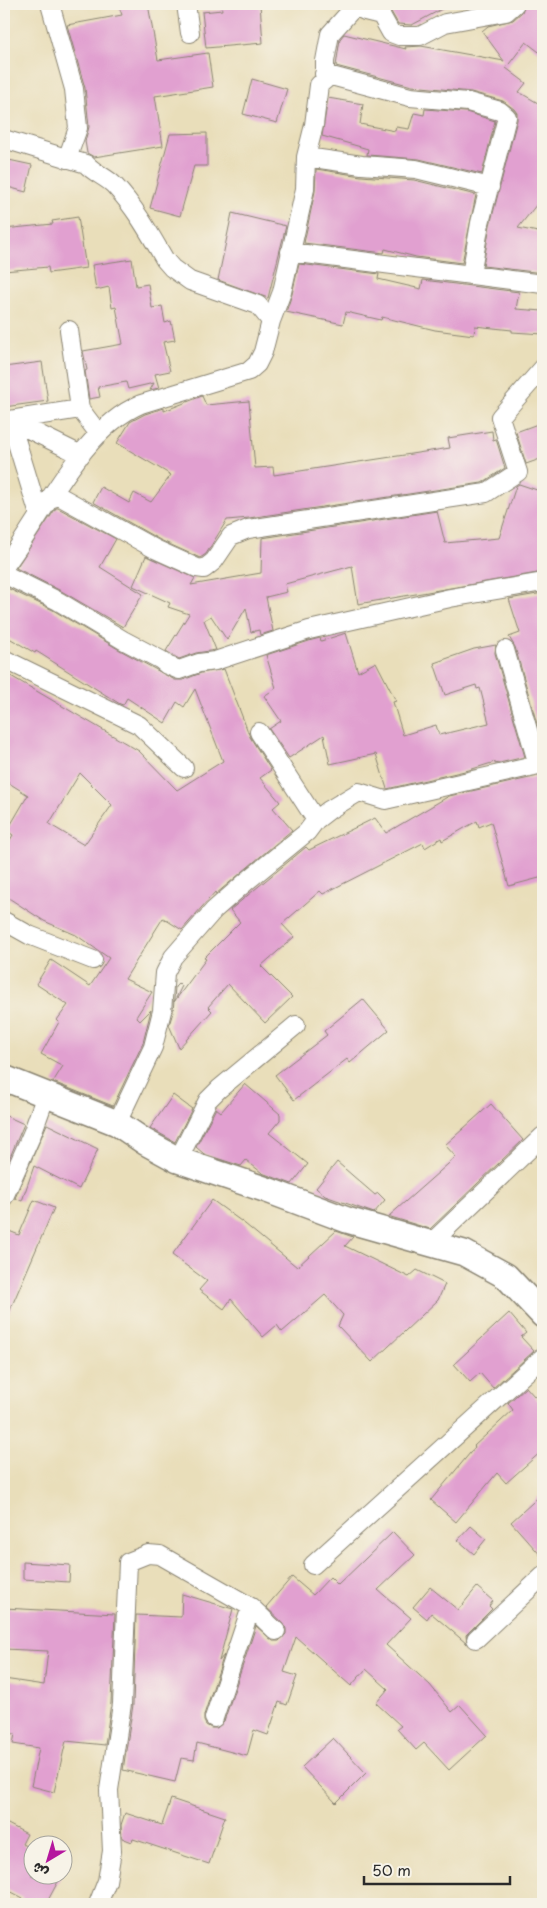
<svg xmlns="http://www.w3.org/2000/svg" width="547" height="1908" viewBox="0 0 547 1908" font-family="'Playpen Sans','Playpen Sans Arabic',sans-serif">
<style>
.building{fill:#e1a0d0;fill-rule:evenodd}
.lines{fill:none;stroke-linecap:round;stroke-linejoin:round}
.street-casing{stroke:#8a8472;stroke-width:20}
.secondary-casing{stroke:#8a8472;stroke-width:28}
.street{stroke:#fff;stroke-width:18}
.secondary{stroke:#fff;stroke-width:25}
</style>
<rect width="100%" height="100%" fill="#f7f3e8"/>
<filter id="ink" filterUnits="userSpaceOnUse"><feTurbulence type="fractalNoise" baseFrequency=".02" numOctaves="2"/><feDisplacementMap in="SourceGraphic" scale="10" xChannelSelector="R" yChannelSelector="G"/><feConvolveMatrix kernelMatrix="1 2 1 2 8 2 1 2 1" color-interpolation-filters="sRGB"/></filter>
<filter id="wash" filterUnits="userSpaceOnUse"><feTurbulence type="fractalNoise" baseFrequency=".0096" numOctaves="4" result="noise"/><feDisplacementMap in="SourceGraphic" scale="20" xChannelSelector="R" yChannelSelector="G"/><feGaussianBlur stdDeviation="1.12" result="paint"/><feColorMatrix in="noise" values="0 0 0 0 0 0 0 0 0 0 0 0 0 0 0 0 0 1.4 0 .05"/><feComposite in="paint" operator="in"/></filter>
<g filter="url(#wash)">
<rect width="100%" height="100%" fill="#e9deba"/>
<g id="blocks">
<!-- building -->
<path class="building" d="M118 4H148L158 60 208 53 213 87 155 96 163 146 94 157 87 153 85 141 89 127 85 88 67 25 122 15Z
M221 4H260L263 43 206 48 202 12 222 10Z
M382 4H381H451L412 25 398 24 390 10Z
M525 4H534L543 11V55L526 42 506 68 526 83 519 92 543 106V188L537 204 518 228 543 233V273L483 266 490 225 517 120V113L514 109 503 101 471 92 412 86 336 66 340 39 344 34 406 49 405 47 421 46 504 61 482 31 488 26 513 20 522 12Z
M252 79 287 89 277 123 243 114Z
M328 98 363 104 360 124 395 131 396 127 409 129 414 113 424 115 425 109 466 112 495 121 482 174 419 159 367 155 368 149 322 136Z
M207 133V166H194L180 216 150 208 170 134Z
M4 159 32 165 26 192 4 186Z
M316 169 361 176 414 180 476 195 462 263 416 257 385 249 384 253 304 243 315 191Z
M232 213 286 226 268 298 218 280Z
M78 217 86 268 49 273 48 267 4 271V229L53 224 52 221Z
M132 259 136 286 148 284 152 308 162 306 165 323 171 321 175 340 163 342 170 371 155 374 159 388 150 390 154 383 128 389 126 382 98 387 100 397 89 399 85 371 87 370 83 351 123 344 116 307 112 308 109 287 96 290 92 265Z
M299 264 379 274 378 279 421 289 423 280 519 292 516 309 543 311V334L512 332V330L475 326 474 335 435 330 382 317 381 320 346 312 343 324 286 312 292 294Z
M42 362 48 401 4 407V367Z
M202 396 206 405 249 401 255 468 273 467 274 475 450 448 448 438 492 431 493 440 496 439 505 468 482 483 249 518 227 520 206 554 200 558 160 540 93 502 101 487 129 503 134 493 151 502 171 475 117 443 130 422 145 414 164 408V411Z
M543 422V458L526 464 516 432Z
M519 484 543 492V572L358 604 352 566 285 584 287 592 266 597 273 631 260 635 259 630 251 632 246 608 227 640 211 616 204 620 216 650 196 653 179 659 166 651 189 614 168 607 170 603 133 586 146 556 195 578 191 585 261 573 262 538 437 511 445 543 499 538 516 486Z
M56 508H58L116 539 100 567 143 594 123 627 63 592 16 568Z
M5 587 53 610 118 649 175 680H183L201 673 224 669 250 737 271 770 260 778 280 802 273 808 292 830 216 894 215 892 182 930 163 918 125 979 152 992 136 1017 140 1021 151 1010 143 1043 113 1106 53 1082 63 1066 41 1054 59 1022 57 1020 68 1005 36 984 51 960 90 986 109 958 76 935 44 921 4 895V850L13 835 7 831 28 795 4 780V672L139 751 177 790 223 761 195 689 184 707 177 702 165 723 127 698 123 705 120 704 36 651 35 653 4 635V590ZM80 773 112 805 84 845 49 824Z
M543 593V745L515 647 509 637 520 633 509 599Z
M346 633 358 672 376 662 396 701 393 702 403 735 436 725 439 735 489 723 480 688 477 689 476 685 445 695 434 663 474 649 496 645 495 653 525 757 495 764V762L469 770 387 789 376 754 330 764 324 735 289 758 269 729 281 721 264 696 276 688 266 655 312 640 320 638 321 641Z
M543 775V877L509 886 491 822 479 827 477 821 442 841 441 838 425 848 423 843 323 894 320 891 282 924 294 937 261 966 292 997 265 1023 228 984 208 1007 212 1011 179 1048 169 1025 173 1012 175 987 179 983 182 986 174 1002 206 959 204 958 240 922 230 910 306 847 309 850 375 818 386 833 449 796Z
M363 999 389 1030 350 1063 347 1059 294 1100 275 1075 327 1035 324 1031Z
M245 1084 280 1114V1120L269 1133 308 1164 292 1184 262 1173 246 1160 241 1166 204 1154 196 1147 215 1110 216 1108 221 1112Z
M173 1095 192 1109 175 1142 150 1128Z
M491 1104 523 1140 430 1229 391 1217 389 1216 456 1157 445 1145Z
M4 1115 24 1124 4 1171Z
M47 1124 98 1149 79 1189 34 1166 22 1201 15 1198Z
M337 1162 375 1195 378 1193 385 1200 374 1213 325 1196 316 1188Z
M34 1200 54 1208 4 1324V1229L19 1235Z
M212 1200 245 1224 297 1267 336 1231 353 1237 345 1246 409 1277 417 1270 445 1284 438 1300 372 1362 338 1326 343 1315 325 1295 282 1332 277 1325 263 1337 231 1299 224 1309 199 1290 207 1281 172 1255Z
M509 1313 526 1333 521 1337 534 1351 493 1388 480 1373 470 1382 454 1364Z
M526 1387 543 1406V1450L506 1483 497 1473 456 1522 431 1500 475 1447 474 1446 513 1410 508 1403Z
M543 1493V1558L511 1522Z
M471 1526 486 1539 474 1554 458 1540Z
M393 1532 415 1555 378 1590 411 1618 386 1645 430 1685 452 1712 460 1705 487 1735 449 1770 424 1743 416 1750 397 1729 401 1726 376 1703 388 1689 366 1669 351 1686 296 1637 284 1672 297 1676 287 1705 279 1702 268 1735 254 1730 247 1756 197 1743 194 1760 181 1758 175 1782 123 1770 133 1705 136 1615 181 1617 182 1594 233 1609 219 1661 224 1655 204 1715V1721L206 1725 211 1728H217L224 1721 256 1626 273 1641H279L286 1634V1629L284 1624 266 1607 292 1577 313 1595 330 1577 338 1585Z
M23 1562 70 1565 69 1582 23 1579Z
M430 1587 458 1610 477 1587 493 1601 489 1606 492 1609 466 1635 467 1644 431 1613 427 1619 413 1607Z
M4 1608 115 1614 111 1703 105 1745 66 1741 54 1792 31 1786 39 1748 13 1744 15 1734 4 1733V1679L44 1685 48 1651 4 1649Z
M333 1738 366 1773 336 1803 302 1767Z
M171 1799 225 1817 209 1864 133 1839 132 1842 122 1838 121 1825 125 1813 162 1825Z
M4 1822 27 1834 22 1844 32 1849V1876H61L46 1904H19L23 1898 4 1888Z"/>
</g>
</g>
<g filter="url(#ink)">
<use href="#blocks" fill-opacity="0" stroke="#8a8472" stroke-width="1"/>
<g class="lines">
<defs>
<path id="street" d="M50 4 74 89 78 128 67 159
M186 4 190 33
M355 6 365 11 381 15 391 33 399 36H420L445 23 506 12 515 4
M324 74 410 97 468 102 500 111 507 117 480 223 471 275
M4 139 86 164C94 173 106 177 114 185 135 207 150 234 165 260L172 268 190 281 258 305 271 321
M306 157 362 165 416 169 490 187
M290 252 543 284
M80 409 99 434
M10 420 80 409 69 330
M50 499 59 496 155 549 197 568 204 569 214 561 231 536 248 529 486 493 518 472 500 417 543 368
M39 515 10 420 81 455
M4 567C43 517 81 429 141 404L249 371 257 364 263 352 271 321 282 292 305 189 306 157 314 125 319 85 325 80V61L330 34 357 4
M4 574 58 601 123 640 161 660 167 665 179 670 199 663 215 661 309 630 450 598 543 582
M505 650 538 765
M4 659 139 725 184 768
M259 732 316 820
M4 921 29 935 93 960
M117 1123 153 1047 162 1011 165 973 173 957 214 910 247 881 307 832 316 820 329 810 359 792 385 800 543 764
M178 1160 208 1100 219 1089 296 1025
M4 1197 32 1134 46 1095
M430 1244 543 1136
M313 1565 543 1357
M476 1639 543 1576
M214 1718 251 1607
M98 1904 107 1881 112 1851 109 1790 122 1704 128 1562 148 1554 160 1555 251 1607 276 1631"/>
<path id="secondary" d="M4 1078 117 1123 145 1142 178 1160 267 1190 347 1220 464 1253 506 1276 543 1315"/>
</defs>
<!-- street casing -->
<use href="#street" class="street-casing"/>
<!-- secondary casing -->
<use href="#secondary" class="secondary-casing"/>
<!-- street -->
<use href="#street" class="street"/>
<!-- secondary -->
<use href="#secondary" class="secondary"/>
</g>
</g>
<!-- margin -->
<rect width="547" height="1908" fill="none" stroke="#f7f3e8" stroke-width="20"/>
<!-- north arrow -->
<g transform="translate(48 1860) rotate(218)"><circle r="24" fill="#f7f3e8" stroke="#a5a39c"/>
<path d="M0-4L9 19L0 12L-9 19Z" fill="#b5179e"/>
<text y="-8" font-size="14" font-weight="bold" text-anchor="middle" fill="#2b2b2b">ش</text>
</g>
<!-- scale -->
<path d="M364 1876v8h146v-8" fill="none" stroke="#2b2b2b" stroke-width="2.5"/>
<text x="372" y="1876" font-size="15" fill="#2b2b2b" stroke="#f7f3e8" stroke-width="4" paint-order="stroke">50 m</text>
</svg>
